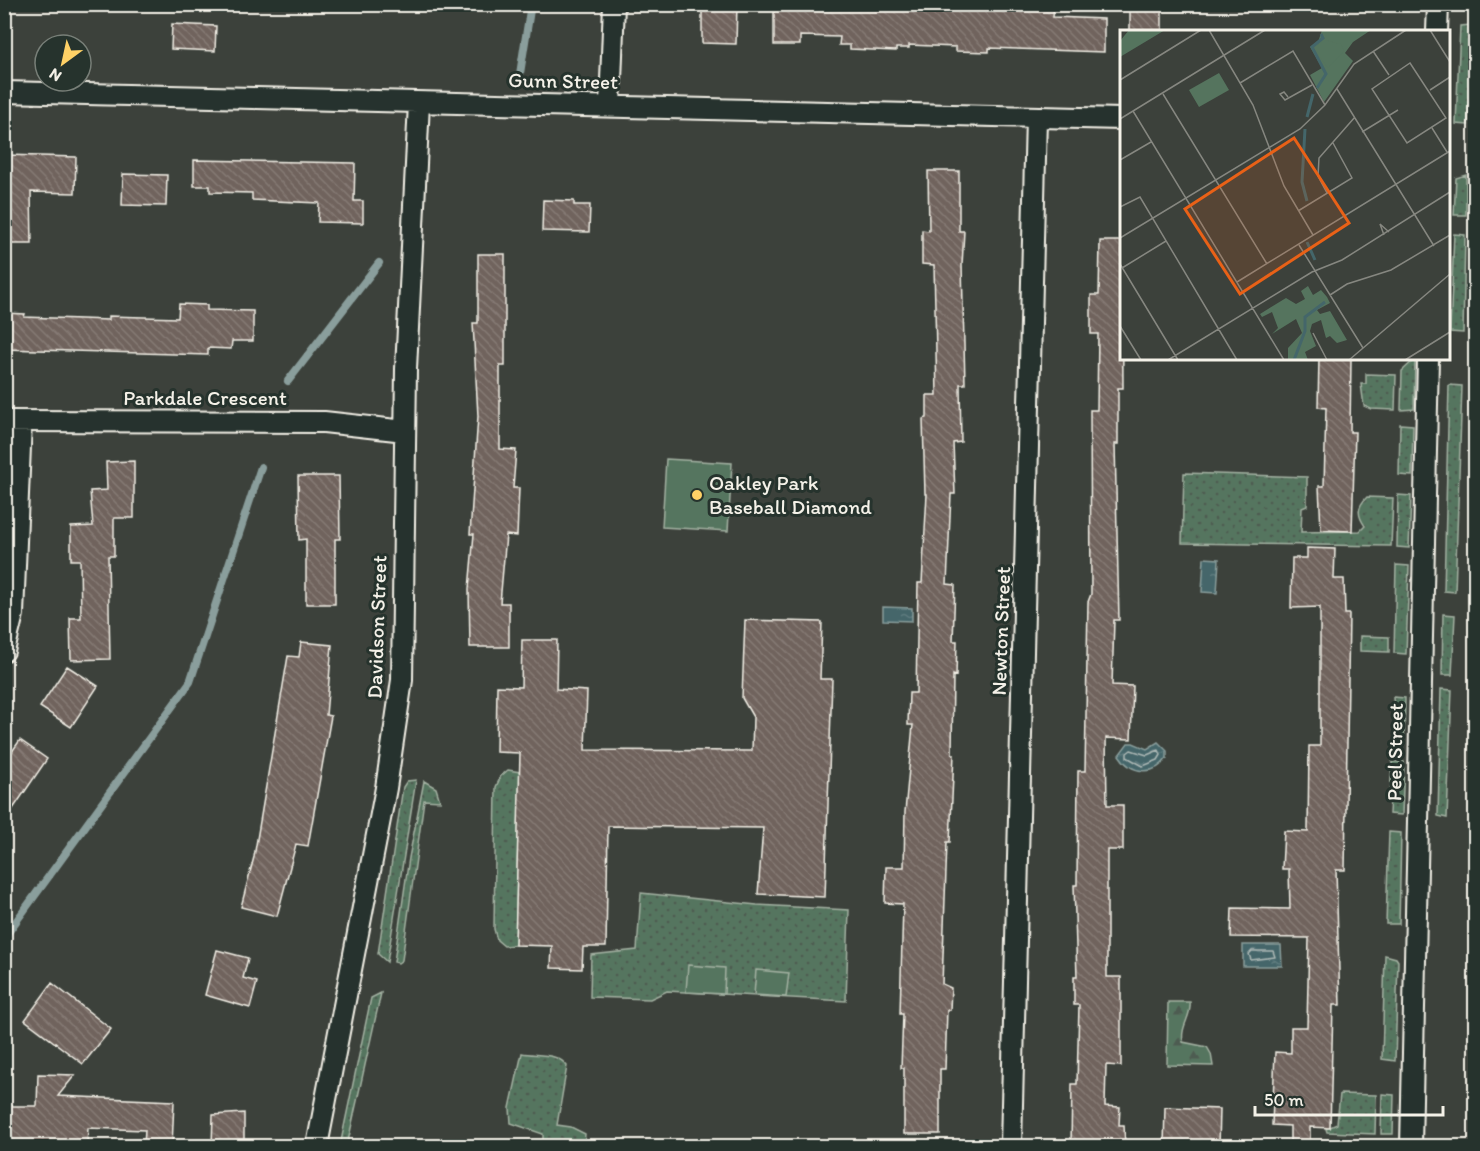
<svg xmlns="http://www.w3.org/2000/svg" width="1480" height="1151" viewBox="0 0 1480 1151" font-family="Itim,sans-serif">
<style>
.green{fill:url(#green-dots);stroke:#a4b2a3;stroke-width:1.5}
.forest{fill:url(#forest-firs);stroke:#a4b2a3;stroke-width:1.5}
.pitch{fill:#55745e;stroke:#a4b2a3;stroke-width:1.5}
.water{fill:url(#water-ripples);stroke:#8a9e9c;stroke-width:1.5}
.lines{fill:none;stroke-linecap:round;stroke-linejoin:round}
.shore{stroke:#aeb9b6;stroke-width:1.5}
.stream{stroke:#8a9e9c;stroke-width:8}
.building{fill:url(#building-back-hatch);stroke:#f4f1e8;stroke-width:1.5}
.minor-casing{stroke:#f4f1e8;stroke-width:24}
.minor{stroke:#26332d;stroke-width:20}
.poi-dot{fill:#ffd166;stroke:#26332d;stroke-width:2}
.labels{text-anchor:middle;stroke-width:6;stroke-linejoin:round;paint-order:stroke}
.street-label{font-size:21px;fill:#f4f1e8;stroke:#26332d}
.poi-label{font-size:21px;fill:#f4f1e8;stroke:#26332d;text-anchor:start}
.inset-river{fill:none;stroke:#44666a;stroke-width:3}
.inset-road{fill:none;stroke:#868780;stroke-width:1.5}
.view{fill:#e96117;fill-opacity:0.15;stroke:#e96117;stroke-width:3}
.inset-edge{fill:none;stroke:#f4f1e8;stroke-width:3}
</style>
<defs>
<pattern id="green-dots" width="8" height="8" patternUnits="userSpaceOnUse" patternTransform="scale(1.5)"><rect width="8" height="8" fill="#55745e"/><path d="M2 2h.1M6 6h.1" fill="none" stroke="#4e5c51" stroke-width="1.8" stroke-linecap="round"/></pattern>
<pattern id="forest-firs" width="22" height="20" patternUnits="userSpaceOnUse" patternTransform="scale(1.5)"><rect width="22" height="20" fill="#55745e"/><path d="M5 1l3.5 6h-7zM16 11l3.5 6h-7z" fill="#4e5c51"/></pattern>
<pattern id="water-ripples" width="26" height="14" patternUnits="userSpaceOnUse" patternTransform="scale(1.5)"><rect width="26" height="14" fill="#44666a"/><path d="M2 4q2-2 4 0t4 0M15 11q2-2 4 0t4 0" fill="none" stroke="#607c7f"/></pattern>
<pattern id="building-back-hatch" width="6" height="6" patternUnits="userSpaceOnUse" patternTransform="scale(1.5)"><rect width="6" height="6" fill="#70635d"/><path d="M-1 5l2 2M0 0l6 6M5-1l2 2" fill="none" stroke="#857a74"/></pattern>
</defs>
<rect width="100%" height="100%" fill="#3c413b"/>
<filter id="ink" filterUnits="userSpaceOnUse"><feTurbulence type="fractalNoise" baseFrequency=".0167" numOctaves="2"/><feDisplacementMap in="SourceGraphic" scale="12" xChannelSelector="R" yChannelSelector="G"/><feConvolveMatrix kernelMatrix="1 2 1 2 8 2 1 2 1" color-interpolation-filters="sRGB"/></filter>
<g filter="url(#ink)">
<!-- green -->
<path class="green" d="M1472 25 1468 125 1456 124 1460 26Z
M1466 175V215H1454L1456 178Z
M1454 234 1465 235 1463 333 1450 332Z
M1415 359 1414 409 1401 410 1402 371Z
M1366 374 1396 375 1395 410 1371 409 1364 406 1361 384H1366Z
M1449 385 1462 386 1455 592 1444 591Z
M1400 424 1413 425 1412 476 1399 475Z
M1184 473 1307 477V506L1302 508 1301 532 1360 531 1365 526C1357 515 1357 507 1367 497L1393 498 1391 546 1182 543Z
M1398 495 1411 496 1409 548 1397 547Z
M1396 565 1409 566 1406 654 1394 653Z
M1443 614 1455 615 1452 675H1442Z
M1360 636 1389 637V652L1360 651Z
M1441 689 1452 690 1447 818 1438 816Z
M1393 697 1405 698 1404 745 1396 742Z
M1392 762H1404L1402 815 1389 814Z
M508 770 520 772 515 945 504 946 497 940 494 929 496 787 501 776Z
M416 780 387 962 378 954 403 787 407 781Z
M424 781 436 788 440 801 424 800 402 960 398 963 394 962 409 858Z
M1389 832 1401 833 1399 924H1386Z
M641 893 757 905 849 910 846 1001 667 991 650 999 590 997 591 955 637 950Z
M1385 955 1396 958 1398 961 1395 1061 1382 1059Z
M381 993 347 1146H340L371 998Z
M522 1053C537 1056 557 1052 567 1066L557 1125 571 1127 585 1134 584 1146H543V1134L511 1123 510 1108Z
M1340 1094 1376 1095 1375 1134 1327 1132 1326 1129 1337 1124Z
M1382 1094 1394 1095 1393 1134H1381Z"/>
<!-- forest -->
<path class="forest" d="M1168 1002H1190C1192 1016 1180 1026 1183 1042L1207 1047 1211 1054 1213 1066 1167 1065Z"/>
<!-- pitch -->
<path class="pitch" d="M666 459 732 463 728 531 662 527Z
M688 965 725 968 724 994 686 992Z
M756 970 789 973 786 997 754 995Z"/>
<!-- water -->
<path class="water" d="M1204 558 1219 559 1217 593 1202 592Z
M883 607 912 608V621L883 620Z
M1158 742 1167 751V758C1154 777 1131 774 1119 755L1128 743H1133L1147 749Z
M1243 945H1281L1282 966H1243Z"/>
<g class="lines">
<!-- shore -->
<path class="shore" d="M1131 750 1147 755 1159 750 1161 755 1158 760 1143 766 1127 757V753Z
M1252 951H1273L1275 957 1251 960 1249 954Z"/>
<!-- stream -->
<path class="stream" d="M519 80 531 4
M288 381 379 263
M4 938 190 682 261 467"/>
</g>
<!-- building -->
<path class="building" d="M702 4H737L736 44 702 43Z
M828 4 958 10V4H1054L1053 17 1104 19V52L989 48V52L956 51V47L909 45V48H896V51L850 49V45H839L840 37 800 36V45H774V5Z
M1130 7 1162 8V32H1130Z
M172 24 216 26 215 51 171 49Z
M4 155 76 157 75 193 31 192 32 244H10V238H5Z
M194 160 355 163 354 201H363V223L318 222 319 203 252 200V193L210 192V186H194Z
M928 171H959V231H964L962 265 965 384H960L961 442 953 443 955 494H951L947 584 955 585 953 641H957L956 676 953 675 952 754H954L950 842H947L942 984 951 988 950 1010H947L945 1069H940V1134H904V1068H901L903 1014H900L903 904 885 903 886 867H904L905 812 913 725H908L909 693H916L918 583H922L927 494H925L923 419 927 418V395H937L934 265 922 264V230L929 231Z
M123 174 167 175 166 206 122 205Z
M543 200 574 201V205H590L589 232 542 231Z
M1100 241H1122L1123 388H1118V444H1115L1119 620H1114L1112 685 1133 686 1131 739 1106 738 1107 805H1123V850H1107V977H1121V1066L1106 1065 1105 1106 1120 1107 1119 1125H1124L1125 1146H1071L1072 1084H1077L1079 1005H1074V977H1077L1074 885H1077L1078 771H1085L1088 602 1091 594 1090 410H1097L1098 334H1091V295H1099Z
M478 254H505V366H500V449L516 450 513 488H519L517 536 506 535 500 603H509V647H470L469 589 474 534H470L478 416 473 323H478Z
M179 304 207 305V310L253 311V341H232L231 349 208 348V355L4 349V313L25 314 24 317 109 320V316L178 318Z
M1319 358H1351L1350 432H1355L1352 531 1321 530 1319 486H1324L1326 408 1318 407Z
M134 461V518H114V556H108L110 659 71 660 70 618H81L80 560H71V527L93 526 90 491 107 490 106 462Z
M298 476H339L340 539H335V604H306V539L299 540Z
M1307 548 1335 549 1334 579H1344L1345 614H1349L1345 870H1336L1340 1005H1333L1330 1128 1310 1127V1145H1290V1126L1272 1125 1275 1052 1291 1053V1027H1307L1309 938 1231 937 1232 908 1290 909 1289 869H1282L1284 831 1308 832 1309 746H1320V607L1291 608 1292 558H1307Z
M745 620 822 622 820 679H832L825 897 758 894 763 828 608 826 606 947H583L582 969 551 968 552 946 515 945 520 753 496 752 497 686 521 687 522 640H557L556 689 587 691 585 750 752 751 753 717 742 698Z
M301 642 332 645 326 715 331 716 308 846 296 844 277 916 241 907 254 857 288 656 299 657Z
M67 666 98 686 71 727 40 707Z
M20 740 47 759 4 822V763Z
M217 950 248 958 243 978 257 982 250 1008 205 995Z
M52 983 111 1029 83 1064 25 1020Z
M38 1074 75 1075 58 1096 174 1101 172 1146H144L145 1130 88 1128 87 1145 7 1144 8 1106H37Z
M1165 1107 1220 1109 1219 1146H1164Z
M244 1113V1146H212L213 1115Z"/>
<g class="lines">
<defs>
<path id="minor" d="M1437 32 1438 4
M4 92 1122 119
M610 106 614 4
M4 421 324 422 405 431
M4 651 13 614 21 422
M317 1146 386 788 402 680 406 369 419 103
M1011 1146 1036 117
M1411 1146 1428 358"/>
</defs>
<!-- minor casing -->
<use href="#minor" class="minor-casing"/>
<!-- minor -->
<use href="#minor" class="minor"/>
</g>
</g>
<!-- markers -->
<circle class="poi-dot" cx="697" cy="495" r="6"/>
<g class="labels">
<!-- street labels -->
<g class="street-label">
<text transform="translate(563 81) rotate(1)" y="7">Gunn Street</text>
<text x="205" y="405">Parkdale Crescent</text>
<text transform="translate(377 627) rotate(-88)" y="7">Davidson Street</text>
<text transform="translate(1001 631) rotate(-88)" y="7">Newton Street</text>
<text transform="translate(1395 752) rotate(-89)" y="7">Peel Street</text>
</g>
<!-- poi labels -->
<g class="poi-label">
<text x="709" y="490">Oakley Park<tspan x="709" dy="24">Baseball Diamond</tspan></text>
</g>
</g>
<!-- overview -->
<g transform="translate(1120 30)">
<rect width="330" height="330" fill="#3c413b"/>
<path d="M202 0H251L233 12 225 23 233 31 204 72 190 45 202 38 190 17 198 12Z" fill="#55745e"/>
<path d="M9 0H45L0 27V11ZM188 256 193 265 201 260 207 267 210 273 197 280 200 284 210 281 227 310 217 313 210 306 206 308 201 290 192 294 190 301 196 316 185 322 188 330H168V318L182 303 176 289 152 304 158 298 152 282 142 287 140 284 166 268 176 274 185 269 181 261Z" fill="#55745e"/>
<path d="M204 10 221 14 224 21 208 38 193 18ZM99 43 109 60 79 77 69 60Z" fill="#55745e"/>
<path class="inset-river" d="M197 58 206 44 192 17 203 8 201 4M187 87 193 64M185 99 182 152 187 171M187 212 195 230M174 330 185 301V287L205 272"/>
<path class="inset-road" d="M89 0 133 75 164 156 193 205M310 0 330 32M253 21 269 45M290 33 326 88 287 113 252 59ZM0 50 81 0M120 53 173 21 205 75M217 59 314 216M310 60 330 47M43 64 147 234M168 67 164 62 160 64 165 70 192 55M13 81 164 330M0 89 145 0M312 98 327 122M242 102 278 80M0 130 31 112M207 163 198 146 199 128 235 87M0 177 20 167 117 330M178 181 232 148 213 113M264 205 260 194 269 202M0 208 180 99 205 75 234 34 286 0M179 215 243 318M0 234 58 330M2 238 46 211M117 252 330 121M210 265 227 254 271 240 330 205M0 296 21 330M193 303 207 330M48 330 192 242 222 230 330 162M229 330 330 244M285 330 330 302"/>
<path class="view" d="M174 108 229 193 120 264 65 179Z"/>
<rect width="330" height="330" class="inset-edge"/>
</g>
<!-- margin -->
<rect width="1480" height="1151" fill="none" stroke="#26332d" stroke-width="24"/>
<rect x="12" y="12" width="1456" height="1127" fill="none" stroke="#f4f1e8" stroke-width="2" filter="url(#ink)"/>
<!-- north arrow -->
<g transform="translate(63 63) rotate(213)"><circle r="28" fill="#26332d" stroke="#787f78" stroke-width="1.5"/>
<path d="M0-4.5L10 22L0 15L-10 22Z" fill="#ffd166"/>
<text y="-9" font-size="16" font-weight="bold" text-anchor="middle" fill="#f4f1e8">N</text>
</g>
<!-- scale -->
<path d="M1255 1106v9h188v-9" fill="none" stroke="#f4f1e8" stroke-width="3"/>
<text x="1264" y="1106" font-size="18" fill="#f4f1e8" stroke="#26332d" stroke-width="4.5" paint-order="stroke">50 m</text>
</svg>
